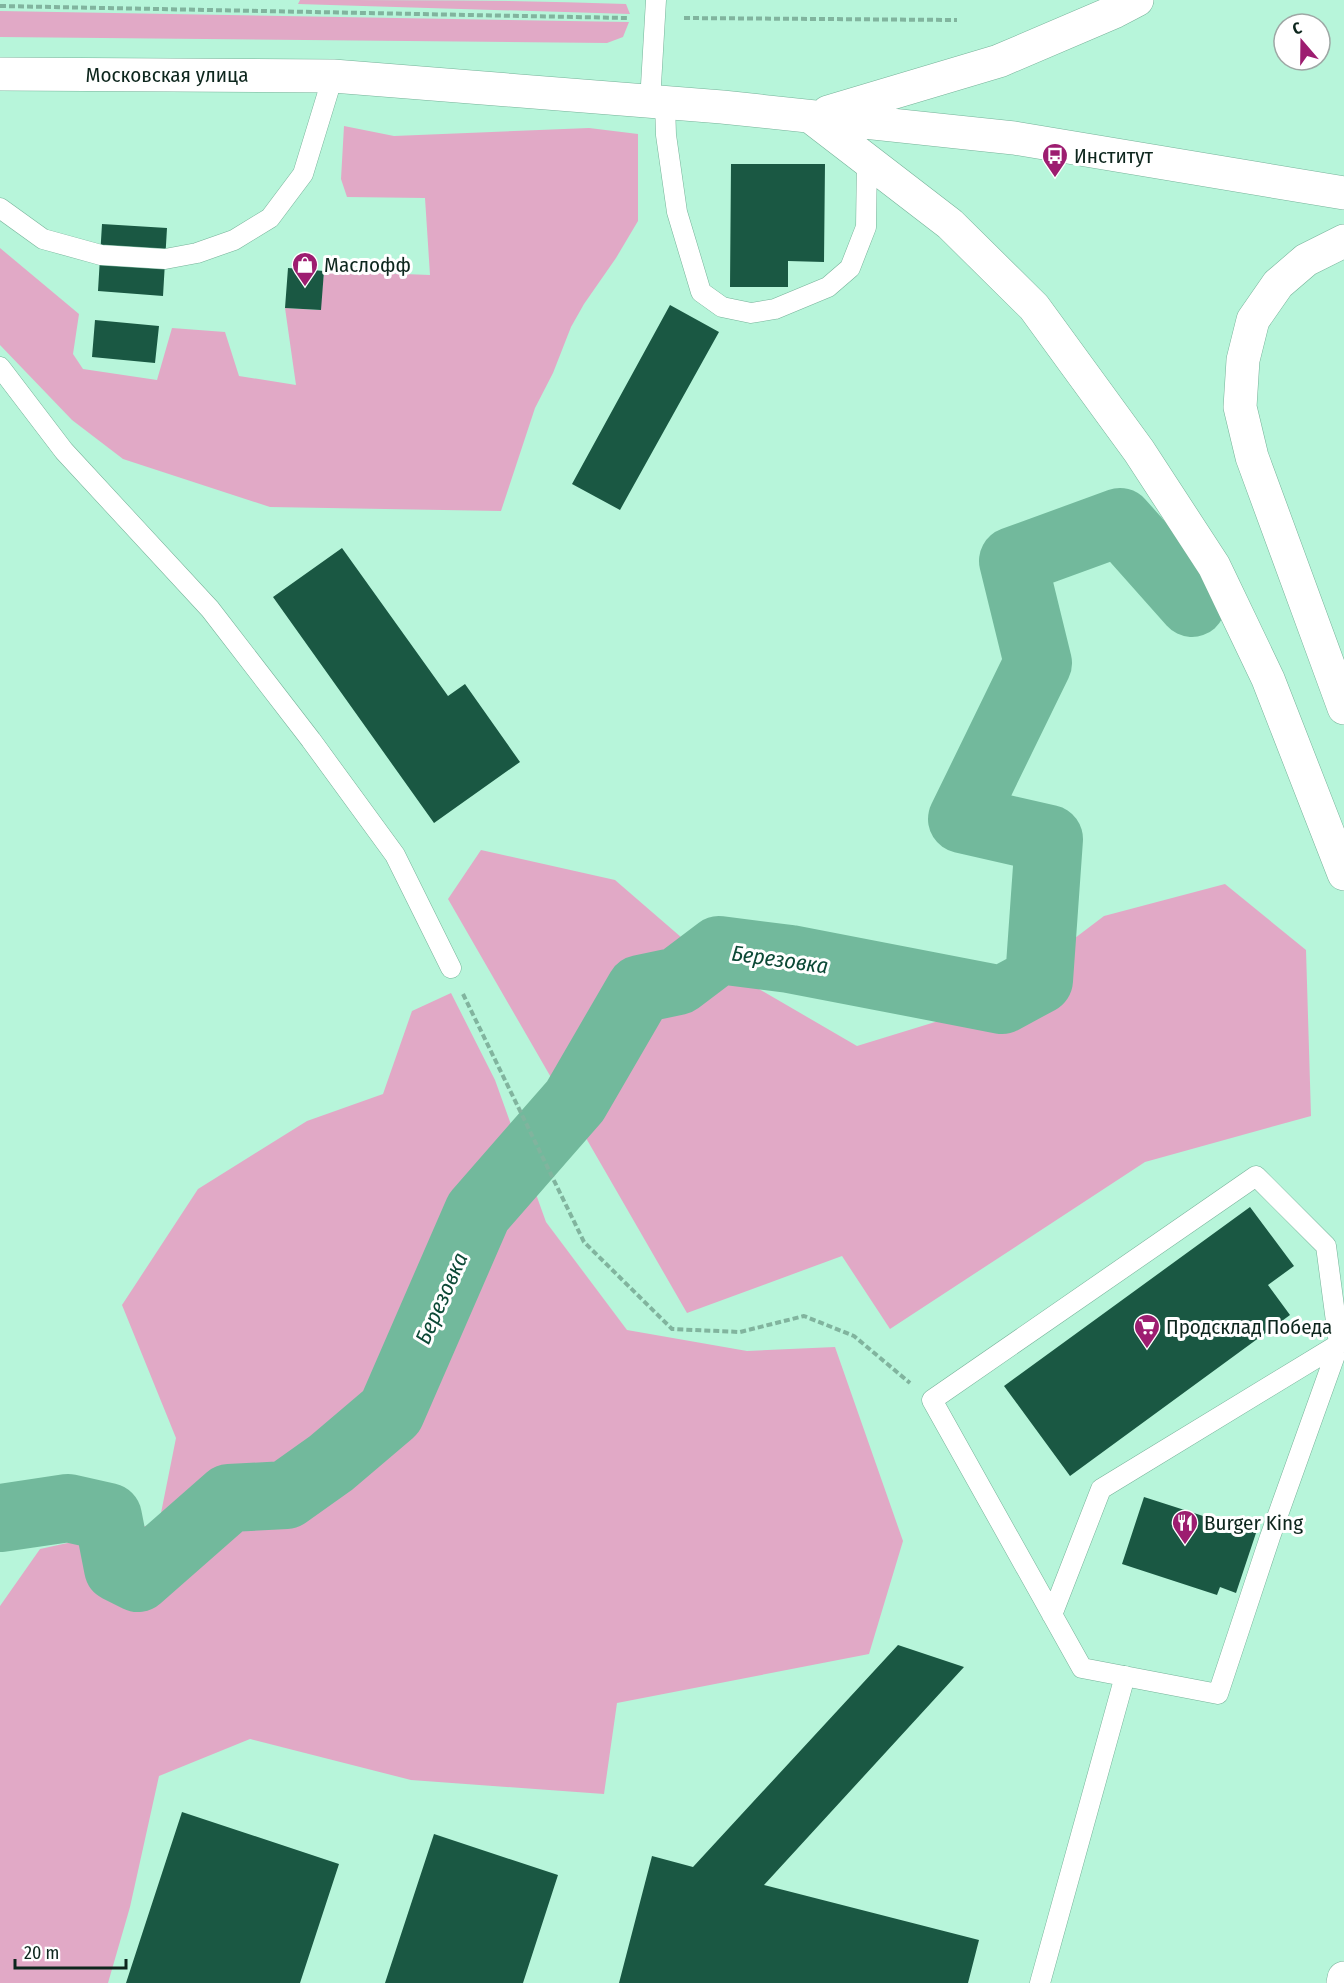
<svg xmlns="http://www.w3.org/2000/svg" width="1344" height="1983" viewBox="0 0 1344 1983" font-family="'Fira Sans Condensed',sans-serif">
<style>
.green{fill:#e1a9c6}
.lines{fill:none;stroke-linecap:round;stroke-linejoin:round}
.river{stroke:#72b99c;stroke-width:68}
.building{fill:#1a5843}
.service-casing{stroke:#76b299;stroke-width:21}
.secondary-casing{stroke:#76b299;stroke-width:34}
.path{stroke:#81b49e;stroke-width:4;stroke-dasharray:6 3;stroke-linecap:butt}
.service{stroke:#fff;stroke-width:20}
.secondary{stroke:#fff;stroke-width:33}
.labels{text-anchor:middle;stroke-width:6;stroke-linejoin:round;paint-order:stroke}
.street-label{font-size:21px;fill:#0d261d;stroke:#fff}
.poi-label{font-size:21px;fill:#0d261d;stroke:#fff;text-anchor:start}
.water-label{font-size:22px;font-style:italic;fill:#0c4936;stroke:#fff}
</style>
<rect width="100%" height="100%" fill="#b7f5da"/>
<!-- green -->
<path class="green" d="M300 0C408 0 517 0 626 4L630 14 298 4Z
M0 11 629 22 623 37 607 43 0 37Z
M344 126 394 136 589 128 638 134V221L616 258 584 304 571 327 553 373 535 408 501 511 270 507 123 459 72 420 0 345V248L79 314 73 354 83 369 157 380 172 328 225 332 239 376 296 385 285 308 320 310 324 271 430 275 425 198 347 197 341 179Z
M481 850 615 880 704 957 857 1046 984 1007 1104 916 1225 884 1306 950 1311 1116 1145 1162 890 1329 842 1256 687 1313 448 899Z
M451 993 495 1080 546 1222 627 1330 747 1351 835 1347 903 1541 869 1654 617 1703 604 1794 411 1780 250 1739 159 1776 130 1907 108 1983H0V1606L40 1549 159 1523 176 1438 122 1305 198 1189 307 1121 383 1094 412 1011Z"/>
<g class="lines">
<!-- river -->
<path class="river" d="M0 1518 68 1508 108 1517 118 1568 138 1578 229 1498 286 1495 331 1463 391 1412 478 1212 575 1101 640 989 678 981 719 950 790 959 1002 1000 1039 980 1049 839 962 819 1038 663 1013 561 1120 522 1192 603"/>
</g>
<!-- building -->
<path class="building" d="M731 164H825L824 262 788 261V287H730Z
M102 224 167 228 163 296 98 291Z
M288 268 324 271 321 310 285 308Z
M670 305 719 332 620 510 572 484Z
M95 320 159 326 155 363 92 357Z
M342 548 448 696 465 684 520 762 434 823 273 597Z
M1250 1207 1294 1266 1268 1285 1290 1315 1070 1476 1004 1386Z
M1144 1497 1256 1533 1236 1593 1220 1587 1217 1595 1122 1564Z
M898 1645 964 1667 764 1885 979 1940 968 1983H619L652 1856 693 1867Z
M182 1812 339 1864 300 1983H126Z
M434 1834 558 1875 523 1983H385Z"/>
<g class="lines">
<defs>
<path id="service" d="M650 102 656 0
M665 103 666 135 677 212 701 292 722 307 751 313 775 309 828 287 850 268 866 227 867 160
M0 208 43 239 101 255 165 259 197 253 234 240 270 218 303 174 333 76
M0 367 64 451 210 609 311 740 395 855 451 968
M1052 1615 1101 1489 1339 1344 1326 1246 1256 1176 932 1400 1082 1668 1218 1694 1270 1537 1339 1344
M1040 1983 1125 1676"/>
<path id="secondary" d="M0 74 333 76 722 107 1014 138 1344 193
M828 112 999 61 1116 11 1137 0
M811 117 950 224 1034 307 1139 451 1214 566 1268 679 1344 874
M1344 241 1306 260 1278 284 1253 320 1243 360 1240 407 1252 457 1344 708
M1343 1983 1344 1978"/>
</defs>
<!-- service casing -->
<use href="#service" class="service-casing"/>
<!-- secondary casing -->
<use href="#secondary" class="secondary-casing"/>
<!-- path -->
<path class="path" d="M0 6 627 18
M684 18 957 20
M463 994 584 1242 672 1329 740 1332 804 1316 854 1336 910 1383"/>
<!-- service -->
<use href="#service" class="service"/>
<!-- secondary -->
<use href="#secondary" class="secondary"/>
</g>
<!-- icons -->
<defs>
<symbol id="bus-pin" viewBox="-11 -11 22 30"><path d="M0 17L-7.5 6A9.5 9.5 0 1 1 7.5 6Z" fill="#9d1d70" stroke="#fff"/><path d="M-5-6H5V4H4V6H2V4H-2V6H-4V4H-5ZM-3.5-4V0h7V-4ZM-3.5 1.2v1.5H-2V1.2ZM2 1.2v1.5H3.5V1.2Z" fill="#fff"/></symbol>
<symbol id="shop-pin" viewBox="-11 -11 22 30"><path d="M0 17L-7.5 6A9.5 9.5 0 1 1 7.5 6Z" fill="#9d1d70" stroke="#fff"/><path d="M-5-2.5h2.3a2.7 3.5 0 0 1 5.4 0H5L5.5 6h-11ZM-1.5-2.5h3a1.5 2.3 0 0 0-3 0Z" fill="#fff"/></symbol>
<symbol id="supermarket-pin" viewBox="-11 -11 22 30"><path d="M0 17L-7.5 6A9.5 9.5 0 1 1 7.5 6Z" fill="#9d1d70" stroke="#fff"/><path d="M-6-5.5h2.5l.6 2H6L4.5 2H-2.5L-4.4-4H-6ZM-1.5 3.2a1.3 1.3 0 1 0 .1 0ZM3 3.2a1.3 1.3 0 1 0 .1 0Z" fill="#fff"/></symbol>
<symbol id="restaurant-pin" viewBox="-11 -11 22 30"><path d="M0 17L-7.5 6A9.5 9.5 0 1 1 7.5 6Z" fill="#9d1d70" stroke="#fff"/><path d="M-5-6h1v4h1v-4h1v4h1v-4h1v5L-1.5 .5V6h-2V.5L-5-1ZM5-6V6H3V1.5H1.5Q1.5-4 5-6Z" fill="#fff"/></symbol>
</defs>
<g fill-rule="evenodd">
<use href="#bus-pin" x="1040" y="141" width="30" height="40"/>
<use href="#shop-pin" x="290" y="250" width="30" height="40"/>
<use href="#supermarket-pin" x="1132" y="1312" width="30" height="40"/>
<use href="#restaurant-pin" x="1170" y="1508" width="30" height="40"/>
</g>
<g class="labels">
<!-- street labels -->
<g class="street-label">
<text x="167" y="82">Московская улица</text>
</g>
<!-- poi labels -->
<g class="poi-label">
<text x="1074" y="163">Институт</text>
<text x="324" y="272">Маслофф</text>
<text x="1166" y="1334">Продсклад Победа</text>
<text x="1204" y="1530">Burger King</text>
</g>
<!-- water labels -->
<g class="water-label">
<text transform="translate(780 959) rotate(8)" y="8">Березовка</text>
<text transform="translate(441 1298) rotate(-66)" y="8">Березовка</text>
</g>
</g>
<!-- north arrow -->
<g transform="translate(1302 42) rotate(340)"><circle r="28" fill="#ffffff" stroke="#9ea8a5" stroke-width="1.5"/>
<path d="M0-4.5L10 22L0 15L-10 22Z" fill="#9d1d70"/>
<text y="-9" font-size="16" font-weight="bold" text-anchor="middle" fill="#0d261d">С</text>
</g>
<!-- scale -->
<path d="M15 1959v9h111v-9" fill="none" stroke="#0d261d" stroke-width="3"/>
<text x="24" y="1959" font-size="18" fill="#0d261d" stroke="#ffffff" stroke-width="4.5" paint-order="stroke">20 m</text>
</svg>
